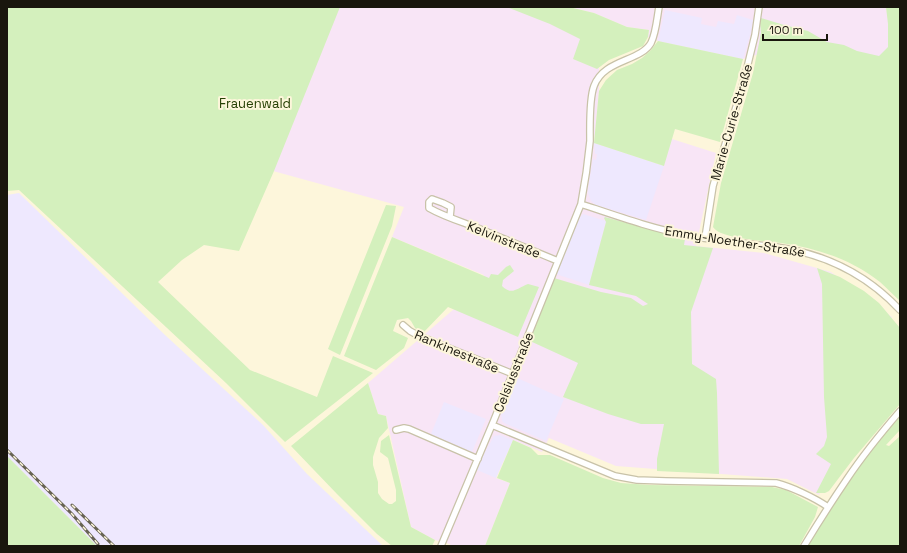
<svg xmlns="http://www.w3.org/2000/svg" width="907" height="553" viewBox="0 0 907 553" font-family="'Space Grotesk',sans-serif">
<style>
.commercial{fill:#f8e5f6}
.industrial{fill:#eee8fe}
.green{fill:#d4f0bd}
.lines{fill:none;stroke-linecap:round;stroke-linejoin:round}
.minor-casing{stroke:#c8c2a8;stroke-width:8}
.minor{stroke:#fff;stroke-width:5.5}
.rail-casing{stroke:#676353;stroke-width:3}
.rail{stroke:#fdf6db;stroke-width:1.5;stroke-dasharray:4.5;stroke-linecap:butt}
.labels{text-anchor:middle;stroke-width:4;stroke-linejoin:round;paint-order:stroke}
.park-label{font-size:13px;fill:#264004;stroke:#fdf6db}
.street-label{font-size:13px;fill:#19160d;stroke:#fdf6db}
</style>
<rect width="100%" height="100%" fill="#fdf6db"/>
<!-- commercial -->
<path class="commercial" d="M339 7H512L551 22 582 39 576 58 599 68V91L594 143 663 166 672 139 716 153 696 246 764 253 831 272 892 317 819 495 787 479 616 466 549 438 542 452 513 440 496 478 510 483 485 546H453L447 543 435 540 411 527 386 416 378 414 368 383 454 309 479 288 484 275 392 237 404 207 273 171Z
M569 7H886L896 67 756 55 743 59 658 41 648 37 649 30 627 27 594 13Z"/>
<!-- industrial -->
<path class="industrial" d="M665 10 702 18 701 24 716 27 718 21 734 24 737 15 753 20 751 32 743 59 658 41Z
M594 143 664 166 646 220 596 205 591 201 588 193 589 183 593 159 596 160 597 154H595Z
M19 193 165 335 263 425 307 474 383 546H97L7 456V195Z
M583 214 606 221 589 285 556 274 578 220Z
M515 377 564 399 546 441 504 423 502 421 501 412Z
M444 402 486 419 472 452 431 434Z
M500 435 513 440 496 478 477 470 483 456 494 436Z"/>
<!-- green -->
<path class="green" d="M7 7H340L274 171 239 251 204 245 182 260 158 282 250 370 317 397 333 356 373 373 285 442 226 383 19 190 7 191Z
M507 7H569L594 13 627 27 649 30 648 37 643 46 609 60 597 69 573 59 580 39 550 24Z
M886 7H900V301C893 295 887 288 880 282 851 259 816 248 781 243 767 241 720 239 713 227L721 183 753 73 761 33 760 23 761 18 784 25 808 31 827 42 844 45 857 51 879 56 888 47V24Z
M658 41 743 59 720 142 675 129 664 166 594 143 599 91 606 80 617 70 632 64 642 58 650 51Z
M386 205 396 206 392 226 340 355 328 349Z
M605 217 685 239 684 245 713 248 691 312 692 364 716 379 717 393 719 474 657 471V459L664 424H641L608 414 563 397 578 363 530 341 554 278 601 292 631 298 643 306 648 304 636 296 589 285 606 222 604 218Z
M392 237 489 278 491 274 498 275 506 267 510 265 514 271 503 280 502 286C512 296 517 288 528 284L539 287 518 337 448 307 422 334 415 328 411 321 408 318 397 320 393 331 408 338 404 348 376 370 344 356Z
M817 268 840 277 864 291 879 303 900 328V404L854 458 829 491 825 493H816L831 464 816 454 824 446 827 437 824 397 822 284Z
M368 383 378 414 386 416 388 428 379 438 373 457V465L378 482V493L382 499 389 504H392L396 501V490L388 458 380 452 381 441 389 435 411 527 435 540 432 546H392L377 534 337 494 291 446Z
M900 416V430L886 445 889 446 900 436V546H807L833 501 862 461Z
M513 440 531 448 538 455H550L603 478 621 483 650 485 772 487 786 490 818 507 815 517 799 546H485L510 483 497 478Z
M7 456 97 546H7Z"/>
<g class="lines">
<defs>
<path id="minor" d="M581 204C617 216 653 229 691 236 713 240 735 242 758 245 767 246 778 247 788 249 831 257 870 278 900 310
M450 217 451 207 443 203 432 199 429 202V208C443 216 459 221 475 227 501 238 527 248 553 259L558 261
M705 238 713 186 745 76 755 35 759 7
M403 325 410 331 419 336 513 374
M492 425 615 476 637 480 666 481 776 483C792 487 815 498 828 507
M396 430 404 428 409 429 478 459
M441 546 494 420 581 204C585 183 588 162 590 141 590 126 589 99 594 86 604 59 640 62 651 43 656 33 657 18 659 7
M804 546C818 523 832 501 847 479 863 455 881 433 900 411"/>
</defs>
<!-- minor casing -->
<use href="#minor" class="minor-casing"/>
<!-- minor -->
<use href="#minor" class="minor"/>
<defs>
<path id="rail" d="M7 450 72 514 98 544
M72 505 114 546"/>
</defs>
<!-- rail casing -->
<use href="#rail" class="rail-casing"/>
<!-- rail -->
<use href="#rail" class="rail"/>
</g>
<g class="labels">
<!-- park labels -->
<g class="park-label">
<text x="255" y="108">Frauenwald</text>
</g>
<!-- street labels -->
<g class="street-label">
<text transform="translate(731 122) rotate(-74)" y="5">Marie-Curie-Straße</text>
<text transform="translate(504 239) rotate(22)" y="5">Kelvinstraße</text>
<text transform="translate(735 241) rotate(9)" y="5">Emmy-Noether-Straße</text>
<text transform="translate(457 351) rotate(23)" y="5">Rankinestraße</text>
<text transform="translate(513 372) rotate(-68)" y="5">Celsiusstraße</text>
</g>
</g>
<!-- border -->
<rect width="907" height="553" fill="none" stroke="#19160d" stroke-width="16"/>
<!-- scale -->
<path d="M763 34v6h64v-6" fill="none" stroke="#19160d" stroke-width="2"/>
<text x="769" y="34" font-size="12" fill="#19160d" stroke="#fdf6db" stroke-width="3" paint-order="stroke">100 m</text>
</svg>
